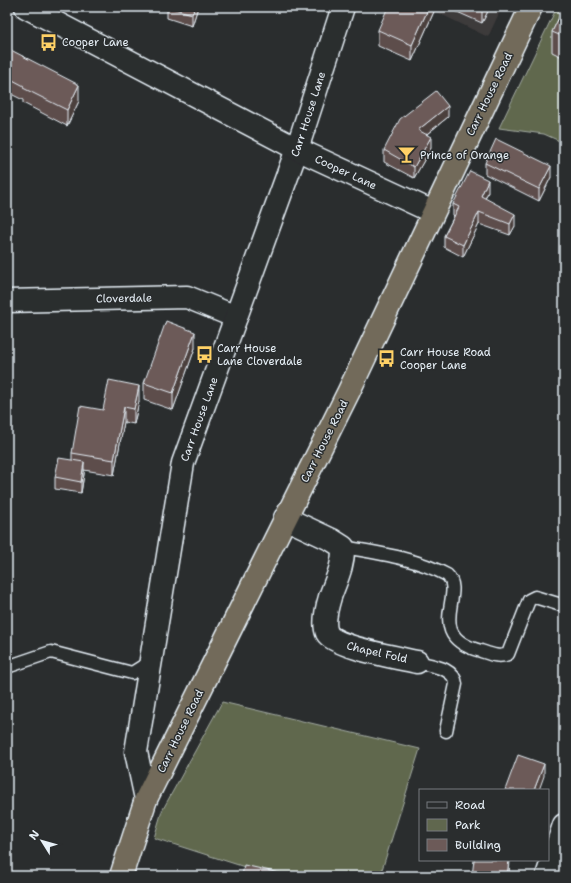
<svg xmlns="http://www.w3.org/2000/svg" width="571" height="883" viewBox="0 0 571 883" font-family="'Shantell Sans',sans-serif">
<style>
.built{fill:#3e3a3b}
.green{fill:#60674e;stroke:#a4aca3}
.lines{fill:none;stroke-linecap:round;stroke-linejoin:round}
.service-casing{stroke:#e8f1f8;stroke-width:15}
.minor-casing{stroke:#e8f1f8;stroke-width:25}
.tertiary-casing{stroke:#e8f1f8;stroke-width:25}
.secondary-casing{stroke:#e8f1f8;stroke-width:25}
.trunk-casing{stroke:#e8f1f8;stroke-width:25}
.service{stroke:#2a2d2e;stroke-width:12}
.minor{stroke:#2a2d2e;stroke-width:22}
.tertiary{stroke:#2a2d2e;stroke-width:22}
.secondary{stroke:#2a2d2e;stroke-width:22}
.trunk{stroke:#726b5a;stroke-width:22}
.wall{fill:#5d4d4c;stroke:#e8f1f8}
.shaded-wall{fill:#4c3f3e;stroke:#e8f1f8}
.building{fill:#6c5a58;stroke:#e8f1f8}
.labels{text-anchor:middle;stroke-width:3;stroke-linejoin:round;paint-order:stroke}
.poi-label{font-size:11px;fill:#e8f1f8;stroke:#2a2d2e;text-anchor:start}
.street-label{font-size:11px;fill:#e8f1f8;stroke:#2a2d2e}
</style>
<rect width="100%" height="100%" fill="#2a2d2e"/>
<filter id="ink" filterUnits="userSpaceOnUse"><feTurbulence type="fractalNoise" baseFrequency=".025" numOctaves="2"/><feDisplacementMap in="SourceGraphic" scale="8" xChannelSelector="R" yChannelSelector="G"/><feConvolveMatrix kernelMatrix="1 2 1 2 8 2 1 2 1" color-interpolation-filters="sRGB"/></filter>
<g filter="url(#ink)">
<!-- built -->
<path class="built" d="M426 7H502L488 37Z"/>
<!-- green -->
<path class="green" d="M557 7H564V143L544 134 499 128Z
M222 702 420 749 380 876H273L154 838 162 811Z"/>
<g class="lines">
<defs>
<path id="service" d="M343 547C377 553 416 558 447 575 467 593 422 636 481 651 490 654 499 658 508 654L529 600 535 597 558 604
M417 662C431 666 454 667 456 684L446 731
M7 667 51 652 132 673 151 661"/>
<path id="minor" d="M7 301 187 297 236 317
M285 518 332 540 343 547C344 565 336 580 330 597 327 607 323 624 327 633 334 647 400 658 417 662
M547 876 564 825"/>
<path id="tertiary" d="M146 799 136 752 183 463 297 149 343 7"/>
<path id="secondary" d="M26 7 297 149 433 212"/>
<path id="trunk" d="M121 876 146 799 349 391 531 7"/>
</defs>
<!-- service casing -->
<use href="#service" class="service-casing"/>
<!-- minor casing -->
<use href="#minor" class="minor-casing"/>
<!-- tertiary casing -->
<use href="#tertiary" class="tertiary-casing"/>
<!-- secondary casing -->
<use href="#secondary" class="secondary-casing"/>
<!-- trunk casing -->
<use href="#trunk" class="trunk-casing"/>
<!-- service -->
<use href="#service" class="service"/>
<!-- minor -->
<use href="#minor" class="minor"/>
<!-- tertiary -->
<use href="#tertiary" class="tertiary"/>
<!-- secondary -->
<use href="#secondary" class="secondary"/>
<!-- trunk -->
<use href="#trunk" class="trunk"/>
</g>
<!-- wall -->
<path class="wall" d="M167 7H198L192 26 167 18Z
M436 7 412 61 378 46V30Z
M446 7H490L482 23Z
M564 7V58L552 52V32Z
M7 48 79 101 67 126 23 103V100L7 92Z
M448 117 427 134 431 148 414 178 384 162V150Z
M485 163 551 177 539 201 485 174Z
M488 192 485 199 515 226 510 235 479 224 463 257 444 247V236L454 216 453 215V204Z
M195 348 173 410 144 400V383Z
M139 401 134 424 124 422 114 475 84 470V474L81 493 55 489V477L72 460V453L103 410Z"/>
<!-- shaded-wall -->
<path class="shaded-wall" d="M195 7H198L192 26V14Z
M429 7H436L412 61V45Z
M482 7H490L482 23Z
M79 85V101L67 126V110Z
M448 106V117L418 141V130Z
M431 137V148L414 178V167Z
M551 166V177L539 201V189Z
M488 180V192L481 208V196Z
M479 212V224L463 257V245Z
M515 214V226L510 235V224Z
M195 332V348L173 410V393Z
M139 386V401L134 424V409Z
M124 407V422L114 475V460Z
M84 462V474L81 493V482Z
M544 764V776L539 790H534Z
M509 860H510L509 876H507Z"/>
<!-- building -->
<path class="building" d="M168 7H195L192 14Z
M388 7H429L412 45 378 30Z
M564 7V37L552 32Z
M7 48 79 85 67 110 23 88 24 86 7 77Z
M436 91 448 106 418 130 431 137 414 167 384 150 400 119Z
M496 139 551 166 539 189 485 163Z
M470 171 488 180 481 196 515 214 510 224 479 212 463 245 444 236 459 207 453 204Z
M166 321 195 332 173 393 144 383Z
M109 380 139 386 134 409 124 407 114 460 72 453 80 406 103 410Z
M59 458 84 462 81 482 55 477Z
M518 755 544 764 534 790H505Z
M474 860H509L507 876H472Z
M244 865 288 875 287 876H242Z"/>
</g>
<!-- icons -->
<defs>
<symbol id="bus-bare" viewBox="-9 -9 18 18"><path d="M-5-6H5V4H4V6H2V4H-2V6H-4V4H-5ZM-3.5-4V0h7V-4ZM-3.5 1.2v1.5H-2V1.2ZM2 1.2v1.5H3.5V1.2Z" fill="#ffd166" stroke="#2a2d2e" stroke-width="2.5" paint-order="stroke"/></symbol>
<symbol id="bar-bare" viewBox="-9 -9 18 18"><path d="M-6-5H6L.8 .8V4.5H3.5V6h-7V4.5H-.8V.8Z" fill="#ffd166" stroke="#2a2d2e" stroke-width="2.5" paint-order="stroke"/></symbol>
</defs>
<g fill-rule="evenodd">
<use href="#bus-bare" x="36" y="30" width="25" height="25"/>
<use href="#bar-bare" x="394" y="142" width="25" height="25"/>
<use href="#bus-bare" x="192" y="342" width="25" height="25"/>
<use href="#bus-bare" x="374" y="346" width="25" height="25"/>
</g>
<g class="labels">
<!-- poi labels -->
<g class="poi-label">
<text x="62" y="46">Cooper Lane</text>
<text x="420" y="159">Prince of Orange</text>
<text x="217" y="352">Carr House<tspan x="217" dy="13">Lane Cloverdale</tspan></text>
<text x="400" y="356">Carr House Road<tspan x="400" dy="13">Cooper Lane</tspan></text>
</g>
<!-- street labels -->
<g class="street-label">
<text transform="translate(489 94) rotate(-64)" y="4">Carr House Road</text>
<text transform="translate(308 114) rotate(-72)" y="4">Carr House Lane</text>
<text transform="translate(346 172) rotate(25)" y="4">Cooper Lane</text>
<text transform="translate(124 298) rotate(-1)" y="4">Cloverdale</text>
<text transform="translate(199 419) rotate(-70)" y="4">Carr House Lane</text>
<text transform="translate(324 441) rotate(-63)" y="4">Carr House Road</text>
<text transform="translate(377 652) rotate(13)" y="4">Chapel Fold</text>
<text transform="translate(180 731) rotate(-64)" y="4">Carr House Road</text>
</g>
</g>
<!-- margin -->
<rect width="571" height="883" fill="none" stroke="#2a2d2e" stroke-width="24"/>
<rect x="12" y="12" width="547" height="859" fill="none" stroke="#e8f1f8" stroke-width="1.5" filter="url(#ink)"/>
<!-- legend -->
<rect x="419" y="789" width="130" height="72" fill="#2a2d2e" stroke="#767b7f"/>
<rect x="427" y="802" width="20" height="6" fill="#2a2d2e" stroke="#767b7f"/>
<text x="455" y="809" font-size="12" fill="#e8f1f8">Road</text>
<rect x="427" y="819" width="20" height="12" fill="#60674e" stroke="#767b7f"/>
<text x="455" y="829" font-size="12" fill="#e8f1f8">Park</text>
<rect x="427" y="839" width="20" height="12" fill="#6c5a58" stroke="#767b7f"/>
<text x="455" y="849" font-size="12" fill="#e8f1f8">Building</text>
<!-- north arrow -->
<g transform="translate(42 841) rotate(307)" stroke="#2a2d2e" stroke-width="3" paint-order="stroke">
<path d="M0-3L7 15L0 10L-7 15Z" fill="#e8f1f8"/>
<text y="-6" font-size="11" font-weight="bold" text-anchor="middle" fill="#e8f1f8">N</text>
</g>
</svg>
